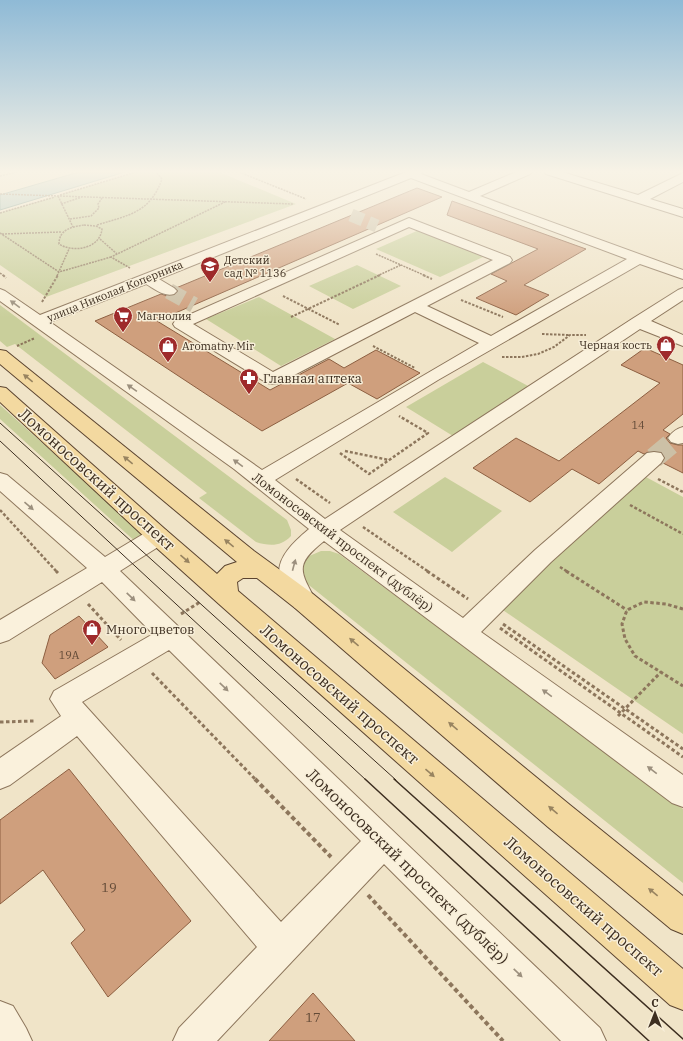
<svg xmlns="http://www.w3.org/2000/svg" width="683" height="1041" viewBox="0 0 683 1041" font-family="'IBM Plex Serif',serif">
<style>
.green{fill:#c9cf9b}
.water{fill:#a9c4bc;stroke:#6f938a}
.building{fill:#cf9f7d;stroke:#8d5f41}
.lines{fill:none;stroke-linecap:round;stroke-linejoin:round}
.minor-tunnel-far2{stroke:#ccc0a6;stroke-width:13;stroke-dasharray:13 6;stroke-linecap:butt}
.minor-tunnel-far1{stroke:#ccc0a6;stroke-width:16;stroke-dasharray:16 8;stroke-linecap:butt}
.minor-tunnel{stroke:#ccc0a6;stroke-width:21;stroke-dasharray:21 10;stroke-linecap:butt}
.minor-casing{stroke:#8d765c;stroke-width:2}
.major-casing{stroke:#5b4430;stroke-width:2}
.path-far4{stroke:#8d765c;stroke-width:1.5;stroke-dasharray:2 1;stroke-linecap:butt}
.path-far3{stroke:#8d765c;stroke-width:2;stroke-dasharray:2.5 1.5;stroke-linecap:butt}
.path-far2{stroke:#8d765c;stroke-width:2.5;stroke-dasharray:3 2;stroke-linecap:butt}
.path-far1{stroke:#8d765c;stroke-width:3;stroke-dasharray:3.5 2.5;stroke-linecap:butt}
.path{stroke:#8d765c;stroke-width:4;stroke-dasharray:4.5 3;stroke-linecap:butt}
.minor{fill:#faf1dc;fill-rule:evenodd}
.major{fill:#f3d9a0;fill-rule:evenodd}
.tram-far1{stroke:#3d2e20;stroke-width:1}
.tram{stroke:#3d2e20;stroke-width:1.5}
.oneway{fill:#9c907e}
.oneway2{fill:#988460}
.labels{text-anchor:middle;stroke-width:3;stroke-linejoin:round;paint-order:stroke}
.far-poi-label{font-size:11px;fill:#3d2e20;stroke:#f7eed8;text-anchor:start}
.far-street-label{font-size:11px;fill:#3d2e20;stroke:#f7eed8}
.number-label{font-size:11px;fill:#624a37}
.poi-label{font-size:13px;fill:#3d2e20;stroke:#f7eed8;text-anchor:start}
.street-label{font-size:13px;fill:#3d2e20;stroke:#f7eed8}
.near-number-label{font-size:13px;fill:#624a37}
.near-street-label{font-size:16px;fill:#3d2e20;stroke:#f7eed8}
</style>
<rect width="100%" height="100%" fill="#f0e4c8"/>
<!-- green -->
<path class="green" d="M136 172H219L296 204 46 297 0 265V213Z
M419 230 483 257 440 277 376 249Z
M357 265 401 286 353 309 309 286Z
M259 297 335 339 281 366 206 319Z
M0 305 287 520 291 530V536C281 547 269 546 256 542L199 498 207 493 15 344 7 347 0 341Z
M483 362 530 387 453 436 406 407Z
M0 405 148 538 138 544 0 419Z
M644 476 683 497V734L500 608Z
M445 477 502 511 452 552 393 512Z
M321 551H330L339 554 683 809V883L305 582 301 564 307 557Z"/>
<!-- water -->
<path class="water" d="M79 172H125L0 210V195Z"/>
<!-- building -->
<path class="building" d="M417 188 442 197 157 321 270 390 329 359 344 368 376 350 420 373 377 399 348 383 262 431 95 321 161 294 167 296 174 295 178 291 176 288Z
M452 201 586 249 524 285 549 295 516 315 476 298 507 281 491 274 538 249 447 215Z
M645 348 683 365V414L663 430 670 434 666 438 670 443 678 445H683V473L663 463 665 457 661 452 654 451 644 454 638 451 599 484 572 469 530 502 473 468 516 438 559 461 660 383 621 365Z
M79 616 108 647 55 679 42 663 50 635Z
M69 769 191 921 108 997 71 943 85 930 43 870 0 904V820Z
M313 993 355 1041H269Z"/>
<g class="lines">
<!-- minor-tunnel-far2 -->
<path class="minor-tunnel-far2" d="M351 215 377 226"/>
<!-- minor-tunnel-far1 -->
<path class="minor-tunnel-far1" d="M169 291 194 305"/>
<!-- minor-tunnel -->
<path class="minor-tunnel" d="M654 458 678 438"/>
<defs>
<path id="minor" d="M406 172H422L421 174 469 192 516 172H532L530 174 480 196 683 270V279L640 264 438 380 275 480 325 519 632 319 678 290 683 288V300L651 321 683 335V346L640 329 340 530 463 618 535 550 647 453 654 452 661 453 664 458 661 463 551 562 481 632 683 775V807L672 803 324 541C294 565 300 571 316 601L313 608 304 610 295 608C290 598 282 588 280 577 275 558 296 540 309 529L234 469 0 301V289L5 291 40 315ZM411 178 627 259 491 336 427 306 510 263 512 260 510 257 409 218 175 321 173 324 175 327 267 383 273 384 279 383 415 312 479 343 262 470 50 322 146 284C155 289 164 297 174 294L177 291 174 288 159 279ZM409 227 493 260 273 372 193 324Z
M544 172H562L638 195 683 173V182L650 199 683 209V217L546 174Z
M683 427V443L678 444 671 442 668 438C672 432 676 429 683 427Z
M0 473 7 475 105 557 150 530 158 528 166 530 169 536 166 542 120 571 600 1028 606 1041H561L384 864 217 1041H173L179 1028 257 947 77 736 10 785 0 789V758L61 716 50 699 54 691 153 634 102 582 9 640 0 643V620L87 568 0 491ZM169 650 361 841 281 922 82 702Z
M0 1001 13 1006 26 1028 32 1041H0Z"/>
<path id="major" d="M0 350 6 351 254 551 313 594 570 805 683 896V934L671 929 548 827 295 608 257 578H243L237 582 238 591 683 969V1010L670 1005 219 604 150 542 0 402V387L6 388 166 530 217 574 225 566 237 562 0 364Z"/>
</defs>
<!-- minor casing -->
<use href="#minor" class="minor-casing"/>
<!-- major casing -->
<use href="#major" class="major-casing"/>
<!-- path-far4 -->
<path class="path-far4" d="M239 172 306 199
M0 176 17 172
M0 194 293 204
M60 195 136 172
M58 196 73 227
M61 204 82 197
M0 213 55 197
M70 219 91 216 99 208 98 204 102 198
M84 225 96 226 102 229C100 249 73 253 59 244 59 229 72 227 84 225Z
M97 225C129 215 150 213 162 179L156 172
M0 233 59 272 111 257
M2 234 61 232
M100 239 117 254
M376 254 426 276
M130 268 111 257 225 202
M0 273 4 276
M57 276 69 249
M377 276 401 265"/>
<!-- path-far3 -->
<path class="path-far3" d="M3 275 6 278
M423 275 432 279
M283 296 340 325
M461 300 503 317
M42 302 58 275
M291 317 380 275
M542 334 569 335
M17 346 35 338
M373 346 415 368
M502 357H522L538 354 554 347 570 335H586"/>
<!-- path-far2 -->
<path class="path-far2" d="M345 451 389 460
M340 453 369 474 428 433 399 416
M296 479 330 503
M658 479 683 492
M630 505 683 534
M0 510 57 572
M363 527 429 572
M560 567 568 572"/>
<!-- path-far1 -->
<path class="path-far1" d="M56 571 58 573
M427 571 468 599
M566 571 627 610
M88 604 121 640
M683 609 666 604 644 602 627 610 622 624 625 639 635 656 683 686
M181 614 200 602
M503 624 683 749
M500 628 683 757
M152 673 256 780
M618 716 661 672
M0 722 34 721"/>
<!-- path -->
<path class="path" d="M255 779 331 857
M368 895 503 1041"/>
<!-- minor -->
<use href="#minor" class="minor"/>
<!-- major -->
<use href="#major" class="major"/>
<!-- tram-far1 -->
<path class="tram-far1" d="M0 423 396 780
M0 441 366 780"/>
<!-- tram -->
<path class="tram" d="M365 779 649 1041
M394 779 683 1039"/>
</g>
<!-- one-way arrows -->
<defs><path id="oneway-solid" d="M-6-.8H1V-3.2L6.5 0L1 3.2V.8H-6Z"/></defs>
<g class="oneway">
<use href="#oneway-solid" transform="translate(15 304) rotate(-144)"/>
<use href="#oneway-solid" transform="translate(132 388) rotate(-145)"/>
<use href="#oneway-solid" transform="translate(238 463) rotate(-144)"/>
<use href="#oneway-solid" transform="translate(29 506) rotate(41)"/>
<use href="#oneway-solid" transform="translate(294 565) rotate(-75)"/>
<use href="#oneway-solid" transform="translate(131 597) rotate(44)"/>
<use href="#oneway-solid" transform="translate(224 687) rotate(44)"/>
<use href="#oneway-solid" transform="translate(547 693) rotate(-144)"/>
<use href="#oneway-solid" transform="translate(652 770) rotate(-143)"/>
<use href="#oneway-solid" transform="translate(518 973) rotate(44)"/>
</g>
<g class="oneway2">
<use href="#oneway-solid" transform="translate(28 378) rotate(-141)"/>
<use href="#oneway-solid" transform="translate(128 460) rotate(-141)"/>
<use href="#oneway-solid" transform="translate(229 543) rotate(-141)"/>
<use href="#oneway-solid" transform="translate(185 559) rotate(41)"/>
<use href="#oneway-solid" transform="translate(354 642) rotate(-140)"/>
<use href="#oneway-solid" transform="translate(453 726) rotate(-140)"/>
<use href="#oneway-solid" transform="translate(430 773) rotate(41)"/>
<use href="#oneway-solid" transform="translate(553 810) rotate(-140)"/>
<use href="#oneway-solid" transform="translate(653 892) rotate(-141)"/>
</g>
<!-- sky -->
<linearGradient id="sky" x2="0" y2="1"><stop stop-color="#8fbad6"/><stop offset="0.54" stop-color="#f8f3e6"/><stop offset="1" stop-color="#f8f3e6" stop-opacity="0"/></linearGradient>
<rect width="683" height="318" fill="url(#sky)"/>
<!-- icons -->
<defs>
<symbol id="school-pin" viewBox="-11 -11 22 30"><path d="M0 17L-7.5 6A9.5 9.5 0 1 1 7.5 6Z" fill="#9e2a2b" stroke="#f7eed8"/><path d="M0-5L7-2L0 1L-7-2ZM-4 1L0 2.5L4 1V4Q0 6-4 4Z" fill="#fff"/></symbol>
<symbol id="supermarket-pin" viewBox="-11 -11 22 30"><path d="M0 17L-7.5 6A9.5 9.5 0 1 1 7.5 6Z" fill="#9e2a2b" stroke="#f7eed8"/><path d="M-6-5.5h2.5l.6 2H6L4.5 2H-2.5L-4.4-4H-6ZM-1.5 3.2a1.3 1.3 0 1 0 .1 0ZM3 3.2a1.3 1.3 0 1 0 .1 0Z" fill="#fff"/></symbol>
<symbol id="shop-pin" viewBox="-11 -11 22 30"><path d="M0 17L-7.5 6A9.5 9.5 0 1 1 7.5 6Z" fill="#9e2a2b" stroke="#f7eed8"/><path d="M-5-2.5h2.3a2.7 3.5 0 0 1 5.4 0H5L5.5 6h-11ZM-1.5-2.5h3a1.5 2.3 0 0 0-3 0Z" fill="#fff"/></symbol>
<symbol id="pharmacy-pin" viewBox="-11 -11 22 30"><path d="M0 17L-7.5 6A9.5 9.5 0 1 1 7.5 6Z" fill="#9e2a2b" stroke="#f7eed8"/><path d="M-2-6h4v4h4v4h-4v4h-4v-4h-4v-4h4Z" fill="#fff"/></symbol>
</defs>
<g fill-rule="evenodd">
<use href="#school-pin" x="199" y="255" width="22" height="30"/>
<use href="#supermarket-pin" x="112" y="305" width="22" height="30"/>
<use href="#shop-pin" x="655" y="334" width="22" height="30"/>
<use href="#shop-pin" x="157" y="335" width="22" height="30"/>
<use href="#pharmacy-pin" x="238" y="367" width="22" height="30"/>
<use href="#shop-pin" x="81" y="618" width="22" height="30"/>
</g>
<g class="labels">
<!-- far-poi labels -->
<g class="far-poi-label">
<text x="224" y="264">Детский<tspan x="224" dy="13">сад № 1136</tspan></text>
<text x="137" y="320">Магнолия</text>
<text x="652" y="349" text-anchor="end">Черная кость</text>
<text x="182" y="350">Aromatny Mir</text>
</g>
<!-- far-street labels -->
<g class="far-street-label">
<text transform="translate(115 291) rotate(-22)" y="4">улица Николая Коперника</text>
</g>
<!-- number labels -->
<g class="number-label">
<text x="638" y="429">14</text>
<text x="69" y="659">19А</text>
</g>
<!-- poi labels -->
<g class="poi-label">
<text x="263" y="383">Главная аптека</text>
<text x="106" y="634">Много цветов</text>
</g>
<!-- street labels -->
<g class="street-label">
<text transform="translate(343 542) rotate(37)" y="5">Ломоносовский проспект (дублёр)</text>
</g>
<!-- near-number labels -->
<g class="near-number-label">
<text x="109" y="892">19</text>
<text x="313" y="1022">17</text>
</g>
<!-- near-street labels -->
<g class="near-street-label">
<text transform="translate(97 479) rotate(42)" y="6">Ломоносовский проспект</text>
<text transform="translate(340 694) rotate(41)" y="6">Ломоносовский проспект</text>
<text transform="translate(408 866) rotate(44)" y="6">Ломоносовский проспект (дублёр)</text>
<text transform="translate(584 906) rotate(41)" y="6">Ломоносовский проспект</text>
</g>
</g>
<!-- north arrow -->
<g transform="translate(655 1013)" stroke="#f7eed8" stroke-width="3" paint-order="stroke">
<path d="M0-3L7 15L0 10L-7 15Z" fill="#3d2e20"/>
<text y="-6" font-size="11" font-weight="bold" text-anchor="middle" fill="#3d2e20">С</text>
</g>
</svg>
